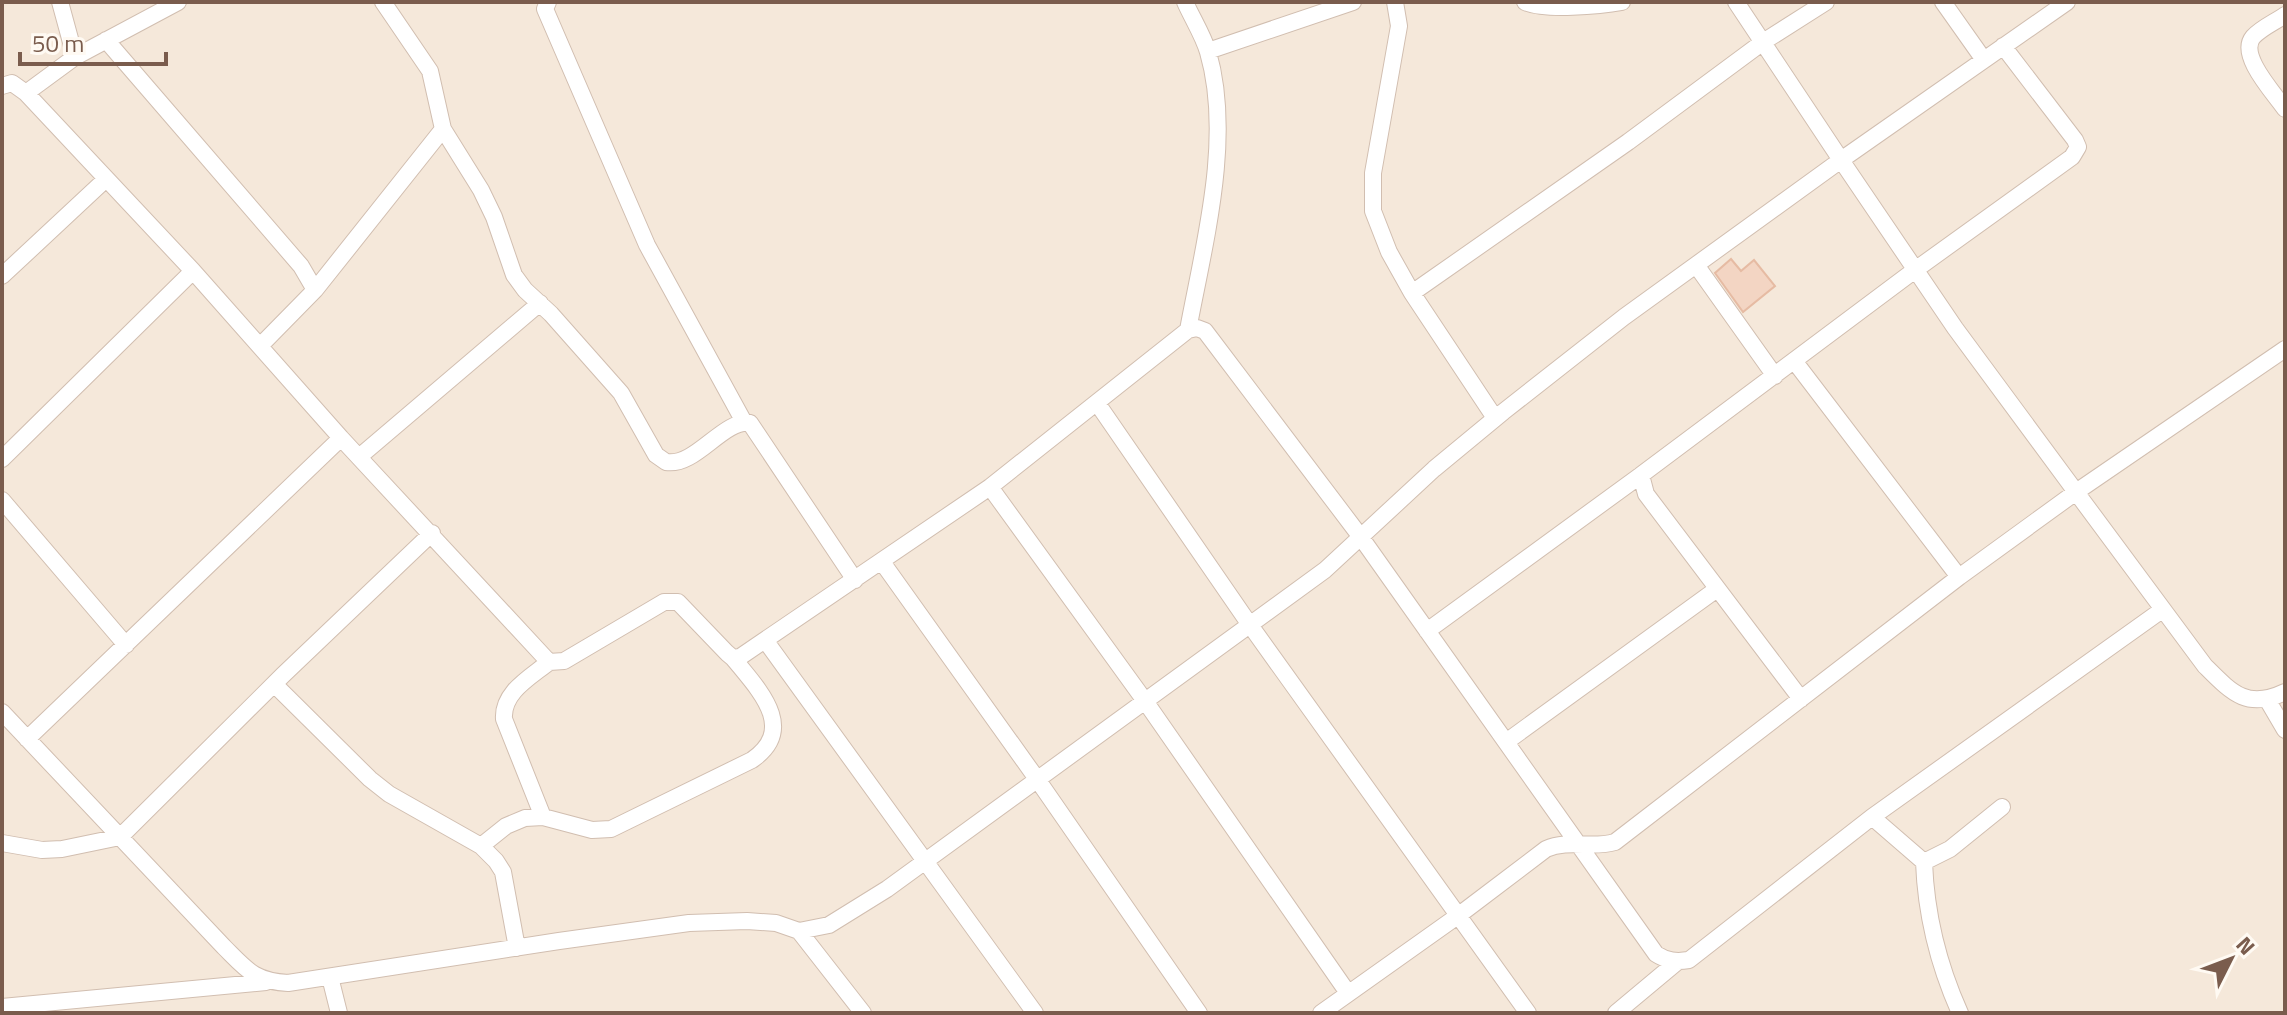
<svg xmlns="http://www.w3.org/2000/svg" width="2287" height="1015" viewBox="0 0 2287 1015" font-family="'Titillium Web',sans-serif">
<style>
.residential{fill:#f5e8da}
.building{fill:#f3d5c3;stroke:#e6bba3;stroke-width:2}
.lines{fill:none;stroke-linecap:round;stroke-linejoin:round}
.minor-casing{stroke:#d1beb0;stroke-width:18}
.minor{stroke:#fff;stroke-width:16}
</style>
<rect width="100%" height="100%" fill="#fdf6ec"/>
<!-- residential -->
<path class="residential" d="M2 2H2285V1013H2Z"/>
<!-- building -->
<path class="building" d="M1731 259 1741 271 1754 260 1775 286 1743 312 1715 273Z"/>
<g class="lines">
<defs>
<path id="minor" d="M60 2 75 57
M383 2 430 71 443 129 481 190 494 217 514 275 525 290 551 314 621 393 656 455 666 462C696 467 723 419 750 423L855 580
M548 2 545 9 647 245 744 422
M1185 2C1192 18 1203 35 1208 52 1233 138 1204 244 1188 330
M1395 2 1399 26 1373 173V211L1389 252 1412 293 1495 418
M1525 2C1543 11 1601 6 1622 2
M1943 2 1984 60
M2067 2 1841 160 1955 328 2076 492 2285 349
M2285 15C2275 22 2261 28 2253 37 2238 55 2274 93 2285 109
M106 40 301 266 315 290 260 346
M1208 51 1353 2
M2 86 12 83 26 93 193 271 341 438 549 662 564 661 664 602H678L727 653 733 658 740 657 990 487 1188 330 1197 328 1205 331 1360 536 1656 954C1667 961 1676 962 1689 960L1872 817 2162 610
M26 93 75 57 178 2
M1696 265 1775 376
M2 276 106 179
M315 290 443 129
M1412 293 1628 142 1763 42 1826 2
M1795 362 1959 577
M1097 403 1250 625 1528 1013
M359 457 540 303
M2 459 193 271
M990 487 1145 701 1348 993
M2 500 126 645
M882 562 1037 779 1199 1013
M1427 631 1641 475
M765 640 1035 1013
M274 684 370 779 389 794 481 846 496 861 503 872 517 948
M1801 699 1646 494 1641 475 1915 270 2072 157 2078 147 2075 140 2003 46
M2268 701 2285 730
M2 712 224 947C247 970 254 981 288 983L559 941 689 923 747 921 776 923 799 931 863 1013
M27 739 341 438
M1506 742 1717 589
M543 817 504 719C502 692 531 677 549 662
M1872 817 1924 862 1950 849 2002 807
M2 843 42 850 62 849 120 837 283 675 432 533
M481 846 506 826 525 818 543 817 592 830 611 829 752 760C798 728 758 689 733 658
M1924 862C1926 916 1938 964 1960 1013
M799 931 829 925 887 889 1325 570 1434 469 1503 412 1624 317 1841 160 1736 2
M330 977 339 1013
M2 1007 266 982
M1321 1013 1459 915 1546 849C1569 839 1592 849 1615 842L1959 577 2076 492 2205 666C2232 693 2247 710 2285 692
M1616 1013 1677 962"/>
</defs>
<!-- minor casing -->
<use href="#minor" class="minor-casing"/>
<!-- minor -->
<use href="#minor" class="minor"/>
</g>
<!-- border -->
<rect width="2287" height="1015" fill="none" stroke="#7a5c4d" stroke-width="8"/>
<!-- north arrow -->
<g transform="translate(2231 959) rotate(48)" stroke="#fffaf3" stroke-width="6" paint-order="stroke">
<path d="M0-6L14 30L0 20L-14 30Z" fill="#7a5c4d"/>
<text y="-12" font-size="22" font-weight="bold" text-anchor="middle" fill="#7a5c4d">N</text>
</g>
<!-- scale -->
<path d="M20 52v12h146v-12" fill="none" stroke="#7a5c4d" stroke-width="4"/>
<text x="32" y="52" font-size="24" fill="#7a5c4d" stroke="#fffaf3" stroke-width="6" paint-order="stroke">50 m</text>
</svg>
